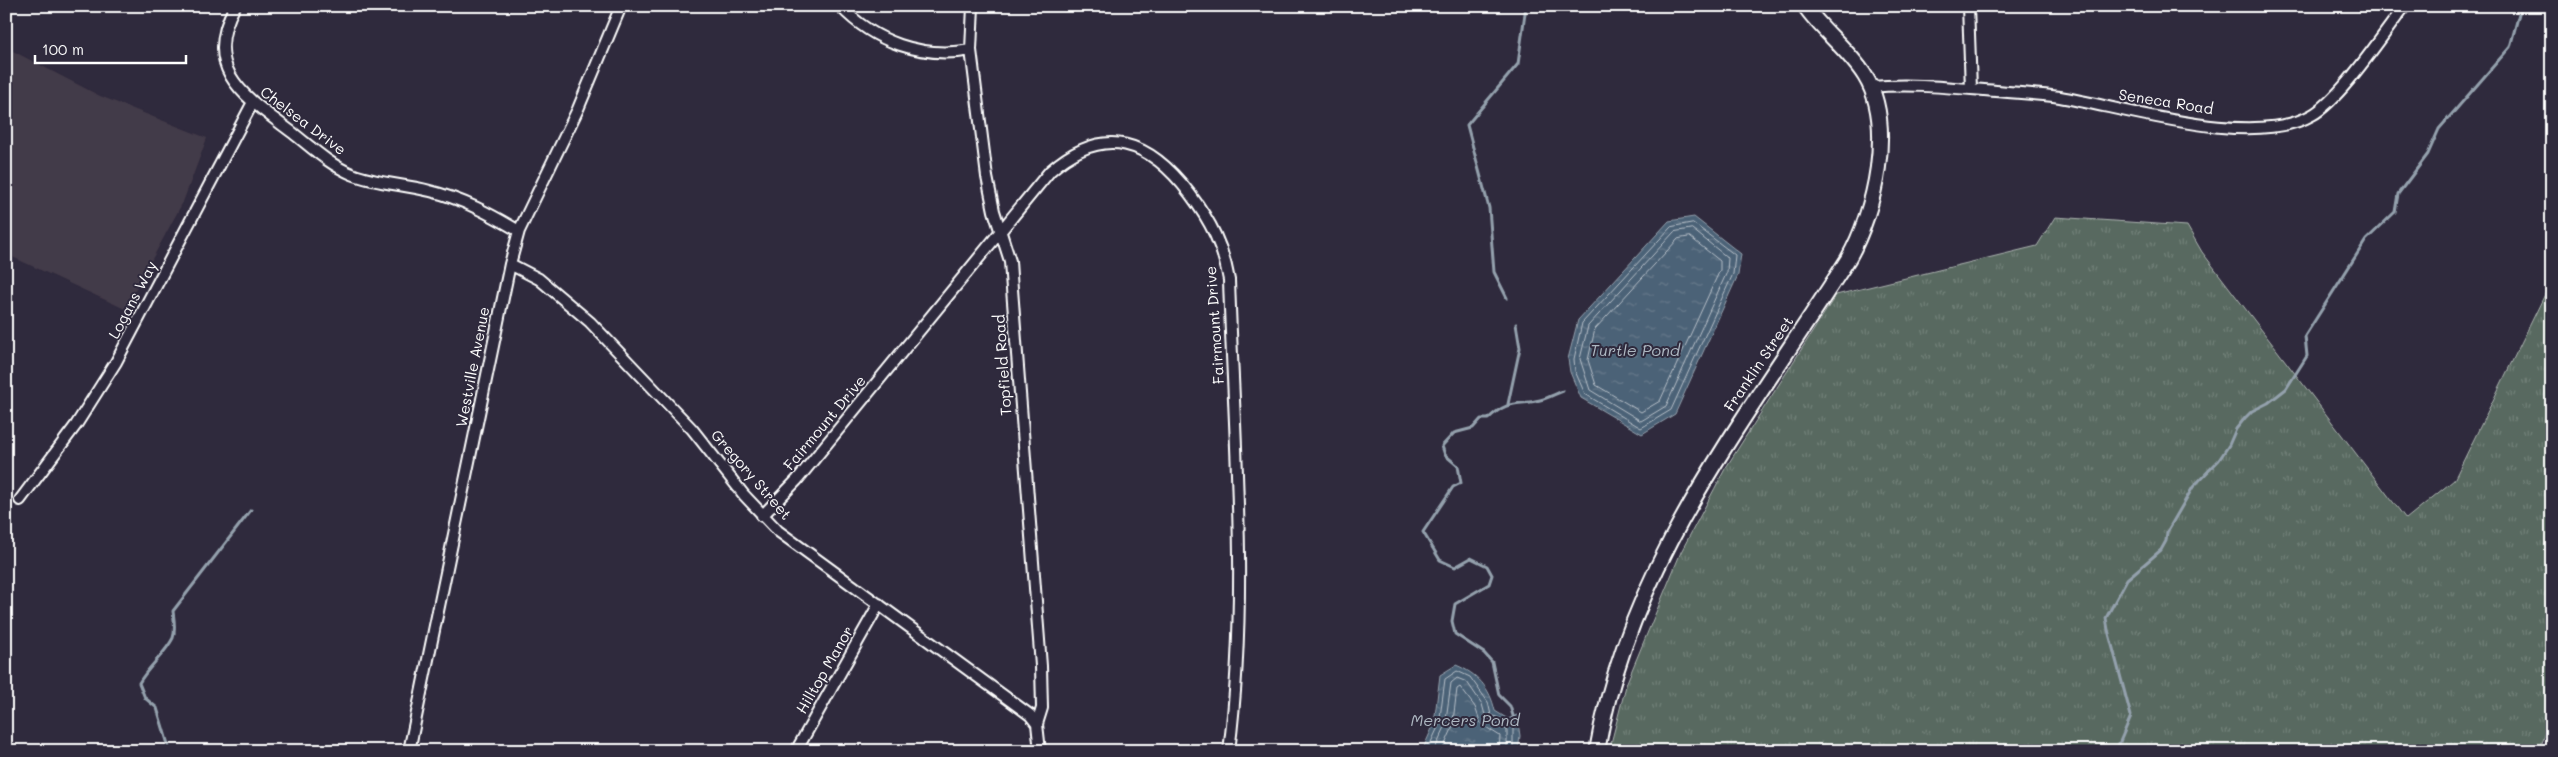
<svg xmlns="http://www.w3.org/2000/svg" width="2558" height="757" viewBox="0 0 2558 757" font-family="Mali,sans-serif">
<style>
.built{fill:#433a48}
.grass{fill:url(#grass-tufts);stroke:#acb4b0}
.water{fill:url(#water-ripples);stroke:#94a1ad}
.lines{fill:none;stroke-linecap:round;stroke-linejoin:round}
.shore{stroke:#b7c0c9;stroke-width:1}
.stream{stroke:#94a1ad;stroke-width:3}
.minor-casing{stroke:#fff;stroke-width:14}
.major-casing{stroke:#fff;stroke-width:18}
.minor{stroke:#2f2a3d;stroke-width:10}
.major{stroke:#2f2a3d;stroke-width:14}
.labels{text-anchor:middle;stroke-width:4;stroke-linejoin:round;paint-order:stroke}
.street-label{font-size:15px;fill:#fff;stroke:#2f2a3d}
.water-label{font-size:16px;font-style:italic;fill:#aeb8c2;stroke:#2f2a3d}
</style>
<defs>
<pattern id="grass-tufts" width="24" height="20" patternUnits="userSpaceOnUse" patternTransform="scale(1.25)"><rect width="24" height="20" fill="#586960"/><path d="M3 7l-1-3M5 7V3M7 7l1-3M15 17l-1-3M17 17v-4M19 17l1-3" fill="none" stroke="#718078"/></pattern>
<pattern id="water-ripples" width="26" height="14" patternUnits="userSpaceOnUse" patternTransform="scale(1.25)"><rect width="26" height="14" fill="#4c6277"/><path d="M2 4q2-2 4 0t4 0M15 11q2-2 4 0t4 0" fill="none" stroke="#677a8b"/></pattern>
</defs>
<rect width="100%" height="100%" fill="#2f2a3d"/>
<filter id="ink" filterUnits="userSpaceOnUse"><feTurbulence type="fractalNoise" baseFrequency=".02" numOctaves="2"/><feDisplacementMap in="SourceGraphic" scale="10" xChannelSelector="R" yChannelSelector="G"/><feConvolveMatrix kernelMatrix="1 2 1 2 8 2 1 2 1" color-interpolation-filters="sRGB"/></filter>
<g filter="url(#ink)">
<!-- built -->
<path class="built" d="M6 6H15L7 48 100 96 207 138 183 202 125 309 6 254Z"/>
<!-- grass -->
<path class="grass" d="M2055 217 2187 226 2202 252 2406 519 2454 480 2552 280V714L2538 751H1609L1627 682 1681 552 1725 469 1836 295 2037 246Z"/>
<!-- water -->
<path class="water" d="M1694 217 1741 254 1738 275 1675 414 1642 434 1581 398 1570 372 1568 359 1578 320 1669 221Z
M1456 665C1478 674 1490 688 1495 711L1508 719 1517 715 1520 736 1518 751H1422L1434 724 1440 675Z"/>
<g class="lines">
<!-- shore -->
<path class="shore" d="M1693 223 1735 255 1733 274 1671 410 1641 428 1585 394 1575 371 1574 359 1582 323 1671 227Z
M1692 229 1728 258 1727 272 1666 406 1641 421 1590 390 1580 359 1588 326 1674 232Z
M1690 237 1720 261V270L1660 401 1641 412 1596 385 1588 360 1595 329 1678 239Z
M1427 751 1439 725 1445 679 1457 671 1470 677 1488 702 1491 715 1513 724V751
M1434 751 1445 727 1451 683 1457 678 1467 682 1482 704 1486 719 1507 730V751
M1442 751 1452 729 1457 689 1460 687 1475 707 1481 724 1500 736 1499 751"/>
<!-- stream -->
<path class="stream" d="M1507 298 1494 272 1489 208 1467 125 1518 64 1526 6
M1508 404 1520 348 1516 324
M1514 719 1510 706 1499 695 1492 662 1484 653 1455 634 1452 621 1455 604 1489 584 1492 575 1487 566 1471 558 1455 567 1440 560 1423 532 1453 487 1461 483 1458 466 1445 455 1442 446 1454 433 1473 428 1481 419H1488C1508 399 1517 406 1540 400 1548 398 1555 394 1563 391
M170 751 157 708 145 698 139 683C148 667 165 654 173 638 176 630 174 619 173 611L251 510
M2116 751 2131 716 2108 630 2106 618 2127 579 2161 550 2166 541 2167 532 2193 487 2219 460 2229 445 2236 429 2245 418 2252 411 2268 403 2286 389 2307 356 2305 336 2366 240 2395 212 2398 194 2428 154 2439 129 2510 47 2521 6"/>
<defs>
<path id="minor" d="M235 6C200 71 247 98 293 133 312 148 330 165 352 174 377 184 404 184 430 191 463 199 490 214 519 231
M840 6C874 42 922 59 971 50
M973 6 971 50 987 177 994 211 1010 261 1011 276 1041 666 1042 708 1037 724
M1968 6 1971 89
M1871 87C1912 83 1955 88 1996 91 2017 93 2039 94 2060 97 2125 108 2253 149 2312 115 2341 99 2383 34 2405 6
M510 264 539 279 590 322 692 429 744 495 778 531 1030 715 1037 724 1040 751
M20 500 76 425 116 362 253 102
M762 516 797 480 1050 171C1105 123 1150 141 1190 194 1211 222 1223 246 1229 280 1234 436 1249 595 1229 751
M409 751 510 264 519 231 578 109 621 6
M796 751 879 604"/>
<path id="major" d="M1597 751C1629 561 1748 417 1848 259 1875 212 1895 124 1865 76 1849 50 1822 31 1805 6"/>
</defs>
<!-- minor casing -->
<use href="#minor" class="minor-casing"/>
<!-- major casing -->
<use href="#major" class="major-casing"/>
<!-- minor -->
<use href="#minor" class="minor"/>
<!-- major -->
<use href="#major" class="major"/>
</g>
</g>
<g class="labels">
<!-- street labels -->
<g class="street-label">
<text transform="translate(2166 102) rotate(9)" y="5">Seneca Road</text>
<text transform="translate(303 121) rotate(37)" y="5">Chelsea Drive</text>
<text transform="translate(133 300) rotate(-62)" y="5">Logans Way</text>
<text transform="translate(1215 325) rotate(-94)" y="5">Fairmount Drive</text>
<text transform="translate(1759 364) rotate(-56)" y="5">Franklin Street</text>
<text transform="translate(1003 365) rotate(-94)" y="5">Topfield Road</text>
<text transform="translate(473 367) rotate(-79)" y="5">Westville Avenue</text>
<text transform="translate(825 423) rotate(-50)" y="5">Fairmount Drive</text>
<text transform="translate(751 475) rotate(49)" y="5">Gregory Street</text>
<text transform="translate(825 670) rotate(-60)" y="5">Hilltop Manor</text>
</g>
<!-- water labels -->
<g class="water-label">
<text x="1635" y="356">Turtle Pond</text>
<text x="1465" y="726">Mercers Pond</text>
</g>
</g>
<!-- margin -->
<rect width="2558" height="757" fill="none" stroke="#2f2a3d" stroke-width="25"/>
<rect x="12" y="12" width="2533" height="732" fill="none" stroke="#fff" stroke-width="2" filter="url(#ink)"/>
<!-- scale -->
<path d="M35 55v8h151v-8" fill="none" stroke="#ffffff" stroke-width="2.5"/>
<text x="42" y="55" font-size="15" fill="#ffffff" stroke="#2f2a3d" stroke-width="4" paint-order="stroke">100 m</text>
</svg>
